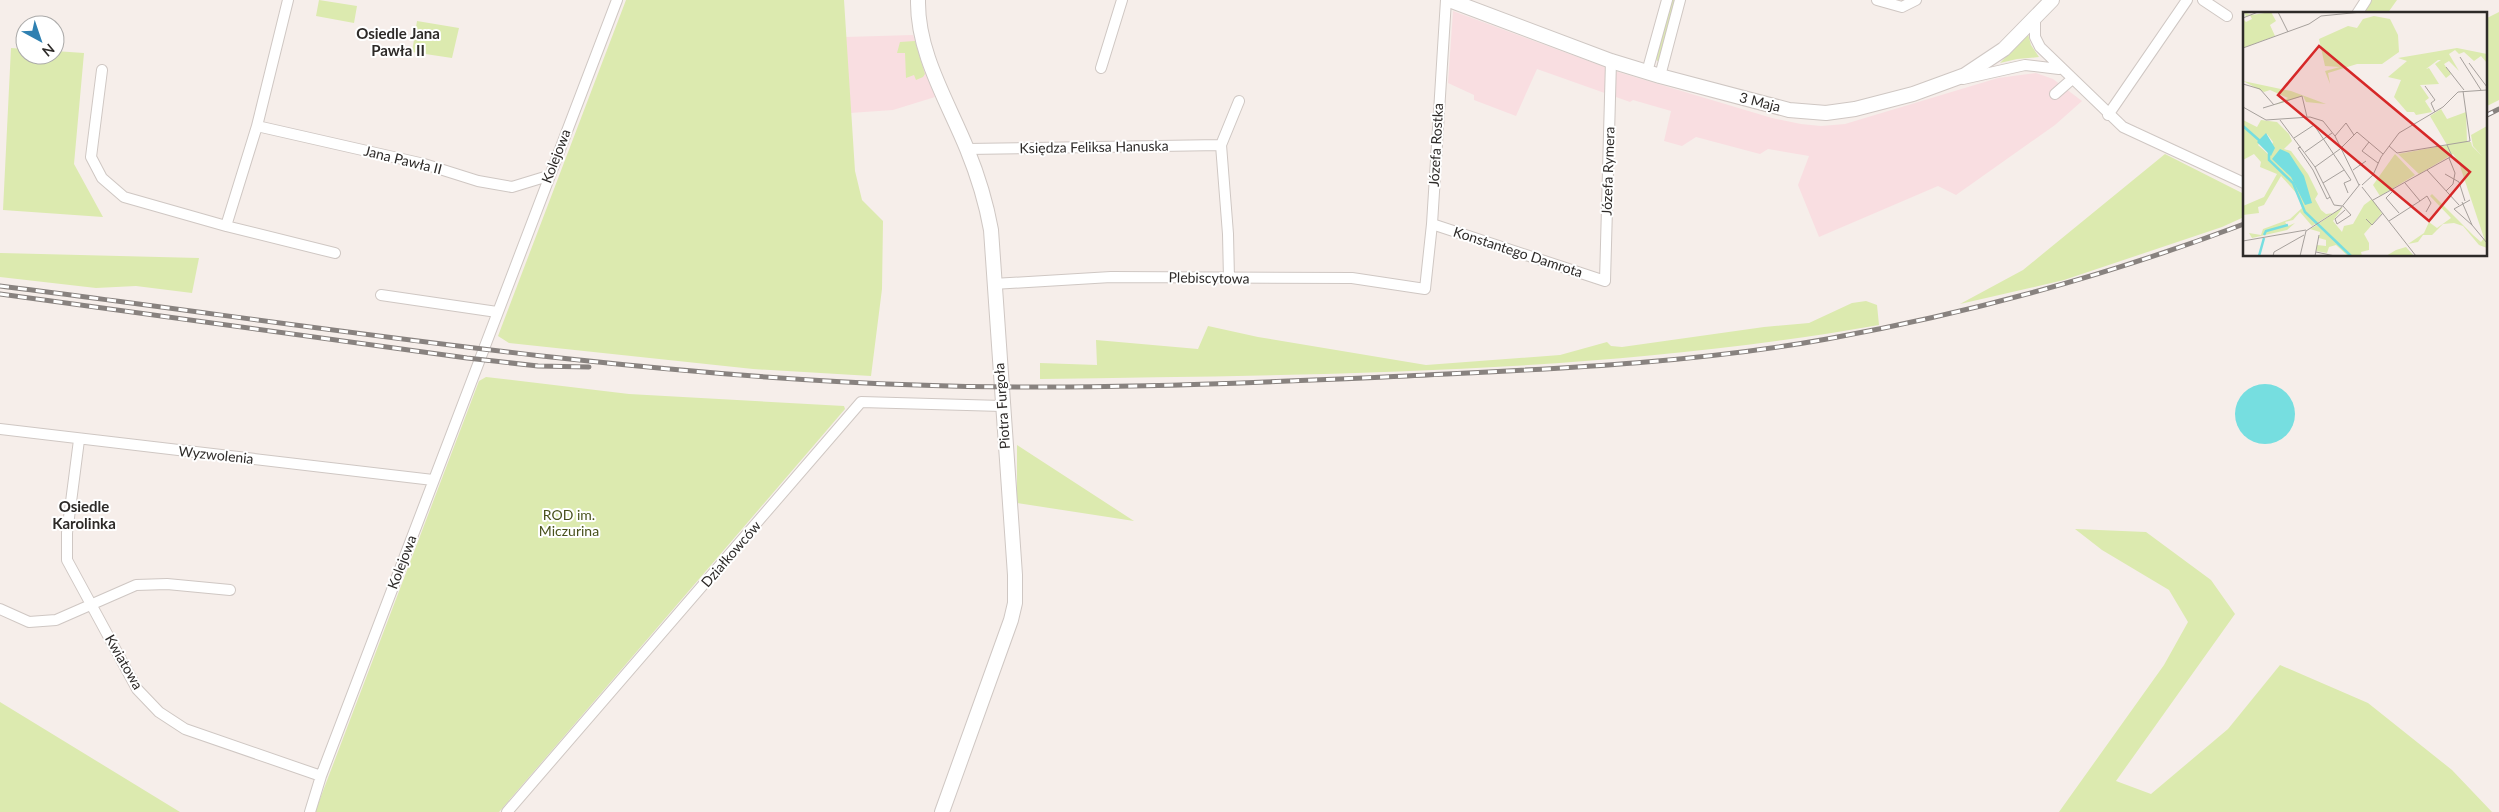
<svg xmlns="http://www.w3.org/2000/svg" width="2499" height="812" viewBox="0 0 2499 812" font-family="Lato,sans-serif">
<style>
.commercial{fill:#f9dee1}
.green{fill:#dceaaf}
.water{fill:#76dee0}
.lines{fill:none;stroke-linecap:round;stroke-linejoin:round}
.street-casing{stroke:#cfc7c3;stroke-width:12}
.secondary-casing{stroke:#cfc7c3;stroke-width:16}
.street{stroke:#fff;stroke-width:10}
.secondary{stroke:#fff;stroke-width:14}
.rail-casing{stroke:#88827f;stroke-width:5}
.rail{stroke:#fff;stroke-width:3;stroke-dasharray:9;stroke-linecap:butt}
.labels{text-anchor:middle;stroke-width:4;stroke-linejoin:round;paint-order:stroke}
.street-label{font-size:14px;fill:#2d2a28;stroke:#fff}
.park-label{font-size:14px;fill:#48511c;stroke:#fff}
.neighbourhood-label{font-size:15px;font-weight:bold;fill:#2d2a28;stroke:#fff}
.inset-river{fill:none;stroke:#76dee0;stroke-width:2.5}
.inset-road{fill:none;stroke:#a6a09c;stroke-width:1}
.view{fill:#d62828;fill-opacity:0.15;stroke:#d62828;stroke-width:2.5}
.inset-edge{fill:none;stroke:#2d2a28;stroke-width:2.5}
</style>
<rect width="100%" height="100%" fill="#f6eeea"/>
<!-- commercial -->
<path class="commercial" d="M1453 11 1618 72 1772 118 1801 124 1821 126 1845 124 1998 78 2036 73 2053 79 2082 101 2055 125 1956 195 1938 186 1819 237 1798 185 1809 156 1768 149 1760 154 1696 137 1682 146 1664 141 1671 111 1633 100 1630 102 1537 69 1516 116 1474 100V95L1448 83Z
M913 35 935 97 893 110 850 113 845 37Z"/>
<!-- green -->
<path class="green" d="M319 0 357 6 354 23 316 16Z
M626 0H844L855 171 862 200 883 221 882 289 871 376 753 369 509 343 498 336Z
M1671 0H1676L1660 60 1657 61 1656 58Z
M2371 0H2397L2387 14H2362Z
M2499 12V100L2485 107V19Z
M417 21 459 28 452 58 412 52Z
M2028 34 2031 45 2039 57 2017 59 2000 63Z
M915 41 925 74 923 77 916 80 914 75 906 78 905 53H897L900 42Z
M11 48 25 49V55H55V51L84 53 74 164 103 217 3 210Z
M2165 154 2244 194V217L2222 227 2064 280 1960 304 2023 270Z
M0 253H1L199 258 192 293 136 286 96 288 0 277Z
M1866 301 1877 305 1879 325C1602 374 1320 375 1040 379V363L1097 365 1096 340 1198 349 1208 326 1258 337 1426 365 1560 355 1607 342 1611 346 1622 347 1764 327 1809 323 1852 303Z
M486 377 629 394 844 406 845 409 499 812H315L479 381Z
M1017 445 1134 521 1017 503Z
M2075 529 2146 532 2211 580 2235 614 2116 781 2151 794 2228 729 2280 665 2368 703 2452 770 2492 812H2059L2164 665 2188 622 2169 590 2102 550Z
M0 702 180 812H0Z"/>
<!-- water -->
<path class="water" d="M2235 414a30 30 0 1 1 60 0a30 30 0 1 1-60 0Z"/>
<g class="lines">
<defs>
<path id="street" d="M288 0 257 126 424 164 478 181 512 187 548 176
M1877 0 1902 7 1916 0
M2203 0 2227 16
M2357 14 2366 0
M2035 18V37L2040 47 2123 127 2244 183
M1101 68 1122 0
M102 70 91 157 102 178 124 197 226 226 257 126
M1647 72 1667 0
M1660 76 1680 0
M1963 79 2025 65 2059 69
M2055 94 2071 80
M2108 115 2187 0
M1221 145 1239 101
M967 149 1221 145 1228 234 1229 279
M1432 224 1605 281 1611 61
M226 226 335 253
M993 284 1111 277 1352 278 1425 289 1432 224 1446 0
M381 295 497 312
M0 429 433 480
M79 440 67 533V560L137 689 159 712 185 729 321 776
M0 609 29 622 56 620 136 585 167 584 230 590
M310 812 321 776 617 0
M507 812 861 402 1002 406"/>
<path id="secondary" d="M918 0C917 53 948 102 967 149 978 176 986 202 991 230L1015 575V603L1011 620 942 812
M1449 0 1611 61 1660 76 1789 110 1826 113 1855 109 1913 94 1965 75 2004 49 2052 0"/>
</defs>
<!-- street casing -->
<use href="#street" class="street-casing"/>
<!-- secondary casing -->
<use href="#secondary" class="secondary-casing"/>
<!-- street -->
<use href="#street" class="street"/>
<!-- secondary -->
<use href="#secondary" class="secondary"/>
<defs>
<path id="rail" d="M2485 116 2499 109
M0 286C305 324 609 375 917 385 1081 391 1244 383 1407 376 1547 369 1689 364 1827 339 1970 313 2109 275 2244 224
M0 294 467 358 538 366 589 367"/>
</defs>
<!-- rail casing -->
<use href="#rail" class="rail-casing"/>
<!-- rail -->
<use href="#rail" class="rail"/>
</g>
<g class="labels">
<!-- street labels -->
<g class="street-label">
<text transform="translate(1760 102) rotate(14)" y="5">3 Maja</text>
<text transform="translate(1436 145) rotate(-87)" y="5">Józefa Rostka</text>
<text transform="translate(1094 147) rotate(-1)" y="5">Księdza Feliksa Hanuska</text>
<text transform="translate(556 156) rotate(-69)" y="5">Kolejowa</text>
<text transform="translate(403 160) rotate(14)" y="5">Jana Pawła II</text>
<text transform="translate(1608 171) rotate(-88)" y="5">Józefa Rymera</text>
<text transform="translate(1518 252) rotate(18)" y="5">Konstantego Damrota</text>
<text transform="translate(1209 278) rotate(1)" y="5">Plebiscytowa</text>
<text transform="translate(1002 406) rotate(-94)" y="5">Piotra Furgoła</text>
<text transform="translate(216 455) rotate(6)" y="5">Wyzwolenia</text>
<text transform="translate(731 554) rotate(-49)" y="5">Działkowców</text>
<text transform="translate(402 562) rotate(-69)" y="5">Kolejowa</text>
<text transform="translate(124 662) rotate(60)" y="5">Kwiatowa</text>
</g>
<!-- park labels -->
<g class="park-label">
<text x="569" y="520">ROD im.<tspan x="569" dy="16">Miczurina</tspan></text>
</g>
<!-- neighbourhood labels -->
<g class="neighbourhood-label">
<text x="398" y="39">Osiedle Jana<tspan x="398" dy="17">Pawła II</tspan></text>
<text x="84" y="512">Osiedle<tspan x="84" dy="17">Karolinka</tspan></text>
</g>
</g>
<!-- overview -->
<g transform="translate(2243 12)">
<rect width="244" height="244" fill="#f6eeea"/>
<path d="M0 0 9 3 28 0 33 9 27 13 32 24 0 36V7L3 10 9 7 7 3 0 6 3 4ZM131 4 147 7 155 23 156 40 139 52H114L85 61 87 72 82 59 97 55 82 54 76 27 105 14 114 16 120 7ZM214 36 244 42V51L238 44 231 49 221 40 216 42 212 38 206 42 216 59 206 49 201 52 208 62 203 66 192 52 198 48H195L183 57 186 56 196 72 177 73 186 86 182 89 189 100 173 103 171 100H164L151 85 158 68 145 65 164 49 155 46ZM0 69 48 79 83 92 63 90 60 84 32 93 45 86 27 78 21 80ZM198 97 204 107 223 100 224 130H228L229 134 239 144 230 134 228 123 244 114V236L236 233 220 214 211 211 200 212 189 223H180L175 230 165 232 181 221 186 210 194 216 208 206 187 184 189 182 230 223 238 230 241 226 216 151 210 142 176 162 155 142 204 133 187 104ZM0 108 14 115 18 108 34 110 46 122 49 129 41 137 48 139 65 162 75 182 72 187 78 198 83 202 90 201 69 214 57 200 50 208 42 210 45 214 52 211 44 218 9 226 6 221 18 223 20 217 47 207 59 196 55 183 38 164 21 193 15 195 16 201 0 203V194L21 185 34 162 17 155 18 150 11 142 0 148ZM24 122 30 130 25 142 15 133ZM152 142 172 163 137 184 130 173ZM129 187 139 201 121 222 126 231V238L118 240 119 244H108L98 233 107 244H105L93 233 86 235 84 241 73 239 74 233 83 234V228L76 226 77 220 67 217 74 213 86 224 75 212 100 195 90 209 99 220 101 214 110 212 121 193ZM163 235 171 244H143L153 238Z" fill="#dceaaf" fill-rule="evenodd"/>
<path d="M23 121 32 136 28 144 14 130ZM37 137 46 141 61 164 69 191 62 193 48 165 29 147Z" fill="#76dee0"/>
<path class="inset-river" d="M0 114 17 129M26 139V148L50 171 62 200 108 244M21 223 23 219 45 213M16 244 21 226"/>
<path class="inset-road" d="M35 0 45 20M0 6 15 0M0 36 66 12 78 4 119 0M217 45 238 78M226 51 244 75M203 55 221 78M0 72 17 77 31 93M182 74 192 88 188 91 192 100M0 95 23 108 67 105 80 109 92 124 116 173M20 96 59 84 64 105M37 108 72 155 91 193 99 194M92 124 103 111 111 123M51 126 71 113 108 168M126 130 119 139 135 151M146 134 154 141 227 129 220 79M58 135 55 136 70 158M62 140 89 121M72 155 97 137 114 120 140 142M70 158 84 187 87 185M110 158 123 149M184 158 216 193M202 162 216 170 222 189M80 171 101 158M119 173 130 163 138 145 156 121 200 95 215 80 244 78M119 175 173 244M203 179 210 172 212 161 206 146M149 180 143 186 156 201M105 181 101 171 108 168M130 188 209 144 204 133M227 188 211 197 229 213M177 189 184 184 188 191 183 200M219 190 229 213 244 231M100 194 108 203 94 212 92 207 102 198M123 207 129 213 140 201M146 209 177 189 162 171M0 229 63 218M73 240 92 244M30 244 31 240 61 223M57 244 63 219 97 197 117 172M72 244 76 223"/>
<path class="view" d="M76 34 227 160 186 209 35 83Z"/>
<rect width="244" height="244" class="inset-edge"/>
</g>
<!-- north arrow -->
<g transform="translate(40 40) rotate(140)"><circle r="24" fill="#ffffff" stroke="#abaaa9"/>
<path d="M0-4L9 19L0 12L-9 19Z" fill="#2f80b1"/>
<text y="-8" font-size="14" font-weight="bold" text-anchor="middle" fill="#2d2a28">N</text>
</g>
</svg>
